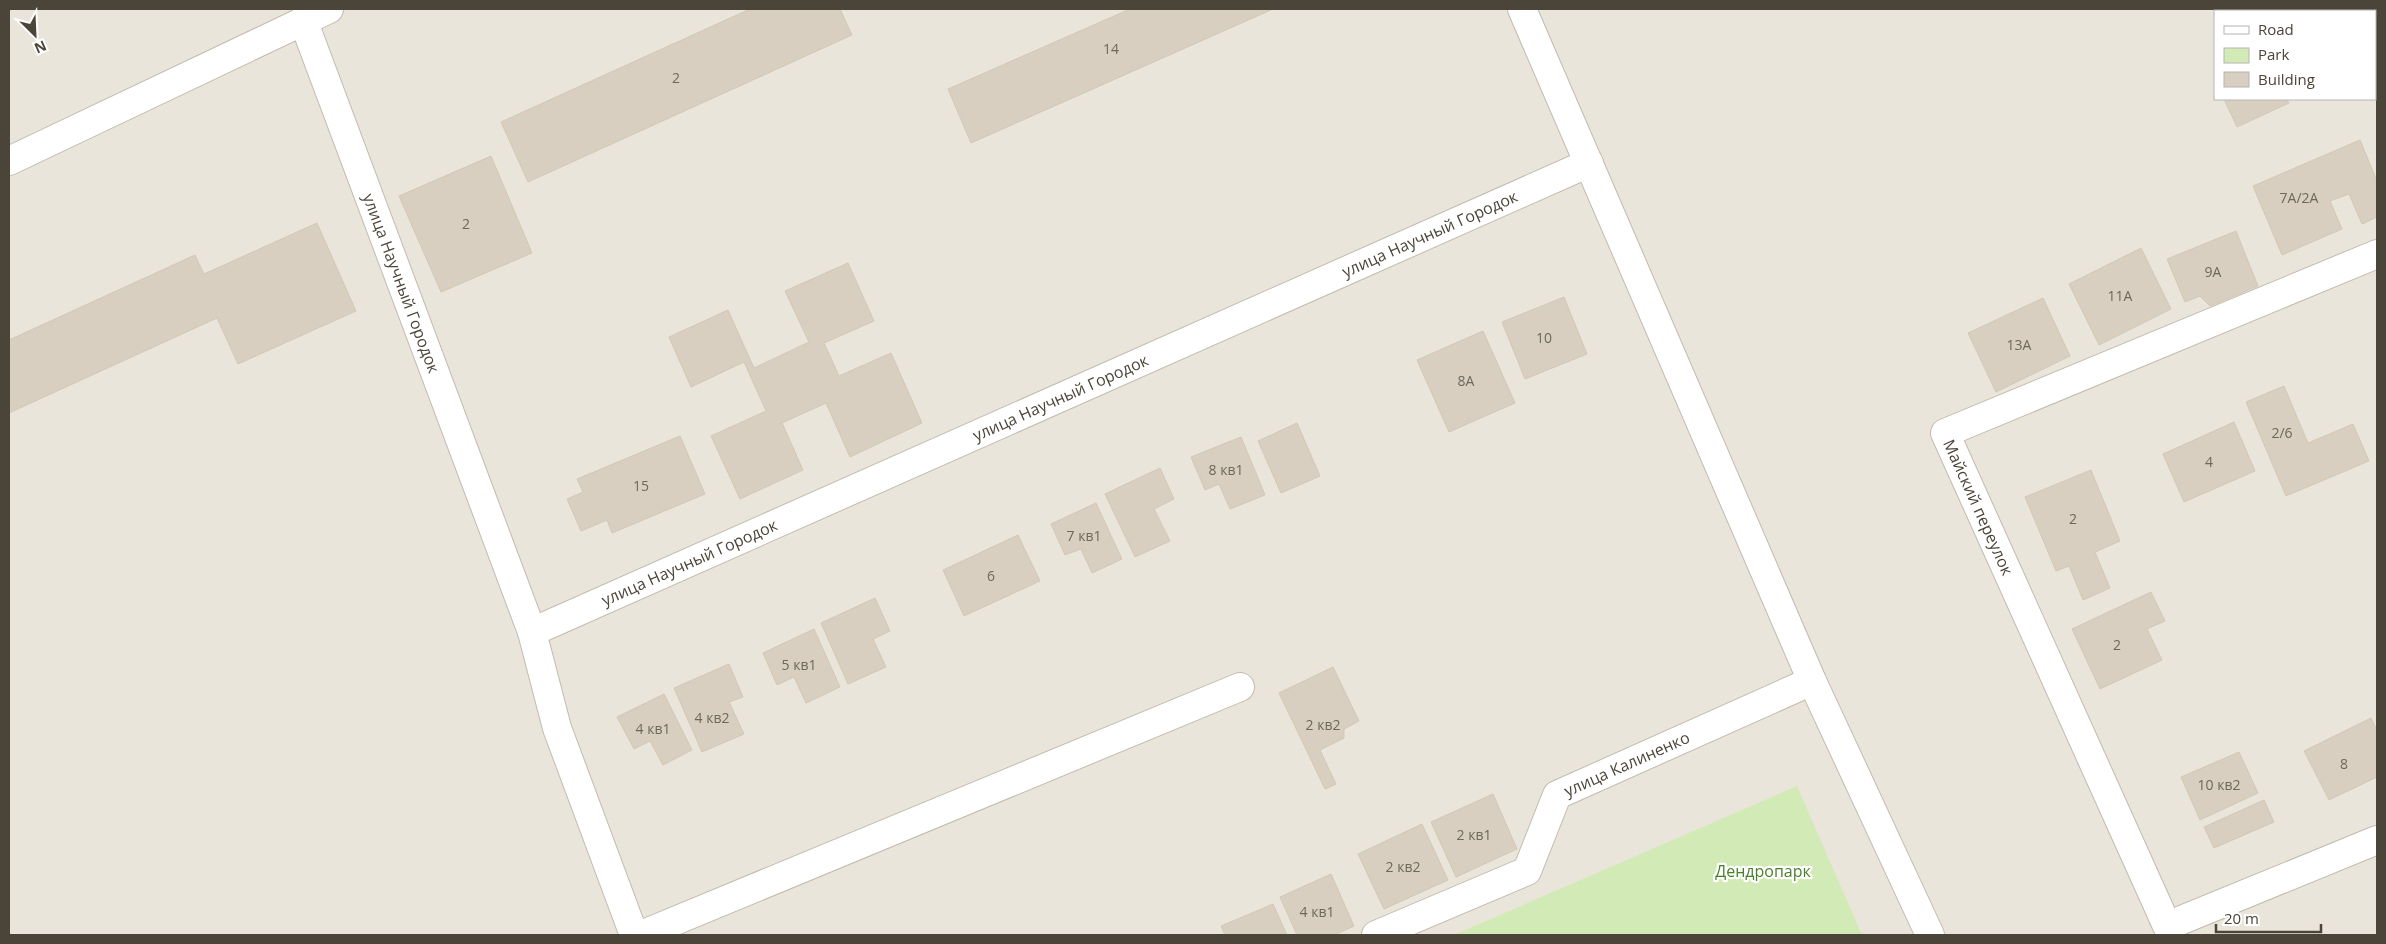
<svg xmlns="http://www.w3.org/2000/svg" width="2386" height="944" viewBox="0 0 2386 944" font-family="'Open Sans',sans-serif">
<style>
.residential{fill:#eae5da;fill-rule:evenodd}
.green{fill:#d2eab5}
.building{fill:#d8cfc1;stroke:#d3c7b4}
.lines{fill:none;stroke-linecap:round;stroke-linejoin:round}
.minor-casing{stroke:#c2bbae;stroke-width:30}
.minor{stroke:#fff;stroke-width:28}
.labels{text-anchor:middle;stroke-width:4.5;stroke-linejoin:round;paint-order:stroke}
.number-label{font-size:14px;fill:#6e675b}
.street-label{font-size:16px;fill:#4b4439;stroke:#fff}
.park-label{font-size:16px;fill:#4a7f2a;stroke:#fff}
</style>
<rect width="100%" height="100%" fill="#f6f3ec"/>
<!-- residential -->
<path class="residential" d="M9 9H2377V935H9ZM2215 11H2375V99H2215Z"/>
<!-- green -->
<path class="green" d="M1797 786 1862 935H1454Z"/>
<!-- building -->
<path class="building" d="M750 9H840L852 35 528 182 501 122Z
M1130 9H1273L971 143 948 89Z
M2224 99H2286L2289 103 2237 127Z
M2360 140 2377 181V217L2362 224 2349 194 2330 201 2342 229 2282 255 2253 186Z
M491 156 532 253 441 292 399 196Z
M317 223 356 311 238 364 217 318 9 413V340L195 255 204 274Z
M2236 231 2258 286 2210 306 2200 296 2185 302 2167 259Z
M2141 248 2171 309 2099 345 2069 284Z
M848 263 874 321 824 343 839 376 891 353 922 423 850 457 826 403 782 423 803 470 740 499 711 436 766 411 744 362 691 387 669 337 728 310 754 368 809 342 785 291Z
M1564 297 1587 354 1525 379 1502 322Z
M2043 298 2070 356 1996 392 1968 333Z
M1483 331 1515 403 1449 432 1417 360Z
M2284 386 2308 443 2353 424 2369 461 2286 496 2246 402Z
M2234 422 2255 471 2184 502 2163 454Z
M1297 423 1320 476 1281 493 1258 441Z
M680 436 705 494 612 533 607 520 581 531 567 499 583 492 577 479Z
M1241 437 1265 495 1230 509 1219 484 1205 490 1191 457Z
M1160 468 1174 499 1154 509 1170 541 1135 557 1105 494Z
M2091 470 2120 541 2095 552 2110 588 2083 600 2069 566 2056 571 2025 497Z
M1096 503 1122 559 1092 573 1081 549 1065 555 1051 524Z
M1018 535 1040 581 964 616 943 570Z
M2151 592 2165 621 2147 629 2162 660 2100 689 2072 629Z
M875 598 890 631 873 639 886 667 848 684 821 623Z
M814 629 840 687 806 703 794 677 777 685 763 653Z
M729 664 743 697 729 702 744 734 702 752 674 688Z
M1333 667 1359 721 1344 729V738L1320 750 1336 784 1325 789 1279 693Z
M664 694 692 750 663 765 650 741 634 749 617 717Z
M2371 718 2377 731V777L2329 800 2304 751Z
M2239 752 2258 793 2200 820 2181 777Z
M1493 794 1517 849 1456 877 1431 822Z
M2264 800 2274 822 2214 848 2204 827Z
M1422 824 1448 880 1384 909 1358 854Z
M1331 874 1354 926 1334 935H1297L1280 897Z
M1273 904 1287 935H1225L1221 926Z"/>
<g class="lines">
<defs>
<g id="minor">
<path d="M1522 9 1812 681 1930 935"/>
<path id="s1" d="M303 20 532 632 557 728 634 935"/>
<path d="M9 161 329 9"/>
<path id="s2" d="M2377 254 1945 433 2167 926 2377 840"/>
<path id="s3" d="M532 632 1589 163"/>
<path d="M641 935 1240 687"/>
<path id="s4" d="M1376 935 1527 871 1557 795 1812 681"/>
</g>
</defs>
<!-- minor casing -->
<use href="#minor" class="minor-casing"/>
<!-- minor -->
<use href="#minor" class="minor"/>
</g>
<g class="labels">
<!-- number labels -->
<g class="number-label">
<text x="1111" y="54">14</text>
<text x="676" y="83">2</text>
<text x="2299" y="203">7А/2А</text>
<text x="466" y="229">2</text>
<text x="2213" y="277">9А</text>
<text x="2120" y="301">11А</text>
<text x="1544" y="343">10</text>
<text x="2019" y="350">13А</text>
<text x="1466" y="386">8А</text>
<text x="2282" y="438">2/6</text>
<text x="2209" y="467">4</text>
<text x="1226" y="475">8 кв1</text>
<text x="641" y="491">15</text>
<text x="2073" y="524">2</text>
<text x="1084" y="541">7 кв1</text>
<text x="991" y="581">6</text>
<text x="2117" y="650">2</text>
<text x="799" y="670">5 кв1</text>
<text x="712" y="723">4 кв2</text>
<text x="1323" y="730">2 кв2</text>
<text x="653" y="734">4 кв1</text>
<text x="2344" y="769">8</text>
<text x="2219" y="790">10 кв2</text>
<text x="1474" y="840">2 кв1</text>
<text x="1403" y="872">2 кв2</text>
<text x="1317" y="917">4 кв1</text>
</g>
<!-- street labels -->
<g class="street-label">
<text dy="6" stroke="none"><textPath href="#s3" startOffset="982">улица Научный Городок</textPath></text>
<text dy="6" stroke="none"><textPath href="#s1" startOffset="281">улица Научный Городок</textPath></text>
<text dy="6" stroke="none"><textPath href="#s3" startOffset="578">улица Научный Городок</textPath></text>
<text dy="6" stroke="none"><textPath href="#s2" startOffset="549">Майский переулок</textPath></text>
<text dy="6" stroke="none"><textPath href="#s3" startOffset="172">улица Научный Городок</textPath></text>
<text dy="6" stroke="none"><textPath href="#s4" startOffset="322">улица Калиненко</textPath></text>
</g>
<!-- park labels -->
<g class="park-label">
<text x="1763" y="877">Дендропарк</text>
</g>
</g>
<!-- border -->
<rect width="2386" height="944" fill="none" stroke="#4b4439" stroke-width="20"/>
<!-- legend -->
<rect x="2214" y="10" width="162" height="90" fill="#ffffff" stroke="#b7b4b0"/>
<rect x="2224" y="26" width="25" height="8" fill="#ffffff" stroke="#b7b4b0"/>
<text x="2258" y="35" font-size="15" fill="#4b4439">Road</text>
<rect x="2224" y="48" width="25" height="15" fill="#d2eab5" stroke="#b7b4b0"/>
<text x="2258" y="60" font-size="15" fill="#4b4439">Park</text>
<rect x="2224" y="72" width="25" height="15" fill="#d8cfc1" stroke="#b7b4b0"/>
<text x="2258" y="85" font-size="15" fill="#4b4439">Building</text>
<!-- north arrow -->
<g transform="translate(35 35) rotate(156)" stroke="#ffffff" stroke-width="4" paint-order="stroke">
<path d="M0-4L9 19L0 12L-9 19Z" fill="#4b4439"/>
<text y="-8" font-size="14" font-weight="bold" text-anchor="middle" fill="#4b4439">N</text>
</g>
<!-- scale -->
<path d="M2216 924v8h105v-8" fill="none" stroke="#4b4439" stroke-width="2.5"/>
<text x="2224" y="924" font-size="15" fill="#4b4439" stroke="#ffffff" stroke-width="4" paint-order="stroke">20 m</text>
</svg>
